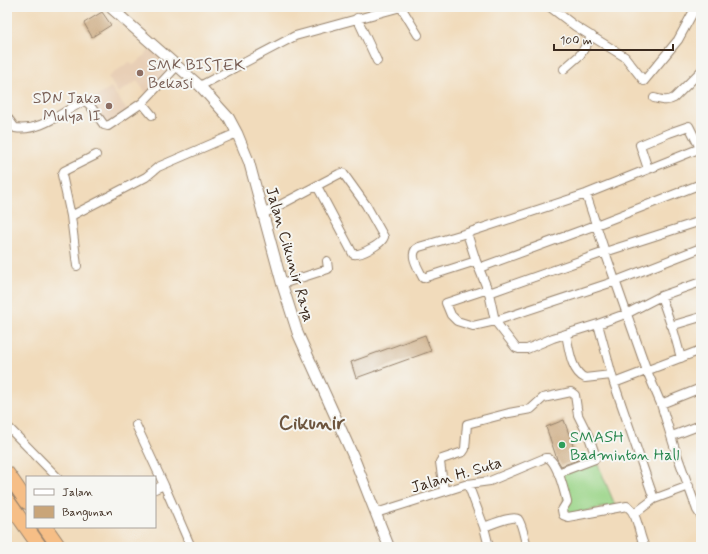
<svg xmlns="http://www.w3.org/2000/svg" width="708" height="554" viewBox="0 0 708 554" font-family="Mynerve,sans-serif">
<style>
.built{fill:#e8cfb6}
.green{fill:#9bd589;stroke:#6b8054}
.building{fill:#c9a579}
.lines{fill:none;stroke-linecap:round;stroke-linejoin:round}
.minor-casing{stroke:#96826c;stroke-width:10}
.tertiary-casing{stroke:#96826c;stroke-width:12}
.motorway-casing{stroke:#96826c;stroke-width:16}
.minor{stroke:#fff;stroke-width:8}
.tertiary{stroke:#fff;stroke-width:10}
.motorway{stroke:#f6be86;stroke-width:14}
.education-dot{fill:#8d6e63;stroke:#f6f6f2;stroke-width:1.5}
.leisure-dot{fill:#2e9e5b;stroke:#f6f6f2;stroke-width:1.5}
.labels{text-anchor:middle;stroke-width:4;stroke-linejoin:round;paint-order:stroke}
.education-label{font-size:16px;fill:#785e54;stroke:#f6f6f2;text-anchor:start}
.street-label{font-size:16px;fill:#3b2a1e;stroke:#f6f6f2}
.leisure-label{font-size:16px;fill:#27864d;stroke:#f6f6f2;text-anchor:start}
.district-label{font-size:20px;font-weight:bold;fill:#6d553e;stroke:#f6f6f2}
</style>
<rect width="100%" height="100%" fill="#f6f6f2"/>
<filter id="ink" filterUnits="userSpaceOnUse"><feTurbulence type="fractalNoise" baseFrequency=".025" numOctaves="2"/><feDisplacementMap in="SourceGraphic" scale="8" xChannelSelector="R" yChannelSelector="G"/><feConvolveMatrix kernelMatrix="1 2 1 2 8 2 1 2 1" color-interpolation-filters="sRGB"/></filter>
<filter id="wash" filterUnits="userSpaceOnUse"><feTurbulence type="fractalNoise" baseFrequency=".012" numOctaves="4" result="noise"/><feDisplacementMap in="SourceGraphic" scale="16" xChannelSelector="R" yChannelSelector="G"/><feGaussianBlur stdDeviation="0.9" result="paint"/><feColorMatrix in="noise" values="0 0 0 0 0 0 0 0 0 0 0 0 0 0 0 0 0 1.4 0 .05"/><feComposite in="paint" operator="in"/></filter>
<g filter="url(#wash)">
<rect width="100%" height="100%" fill="#f1dbbb"/>
<!-- built -->
<path class="built" d="M151 49 171 69 147 94 137 81 118 93 108 77 129 62 134 65Z
M111 87 128 112 107 126 90 101Z"/>
<!-- green -->
<path class="green" d="M597 462 615 505 567 515 565 509 562 475Z"/>
<g id="blocks">
<!-- building -->
<path class="building" d="M102 12 111 25 92 37 84 23Z
M425 335 431 351 356 378 351 362Z
M564 420 578 460 561 466 557 459 546 427Z"/>
</g>
</g>
<g filter="url(#ink)">
<use href="#blocks" fill-opacity="0" stroke="#96826c" stroke-width="1"/>
<g class="lines">
<defs>
<path id="minor" d="M401 7 418 35
M550 7 575 26 625 57 644 81 678 40 696 7
M115 12 127 7
M357 18 377 61
M564 69 580 55 592 36
M200 86 295 36 401 7
M654 98C662 100 667 102 674 98L701 71
M142 103 152 115
M7 117 15 128C42 132 62 111 85 101L89 104 104 125 108 126 142 103 177 66
M648 169 640 145 669 133 689 126 700 148
M586 194 605 252 647 371 661 404 675 449 697 510 701 516
M263 214 339 174 343 173 366 205 384 237C382 244 360 256 353 254L317 186
M71 216 146 177 158 167 237 133
M467 233 476 261 489 293 495 321 516 348 519 349H527L553 338 598 324 628 313 661 296 701 282
M476 261 423 278C419 269 407 253 419 247L467 233 586 194 701 148
M77 266 71 216 62 175 64 171 96 155
M479 268 596 225 701 184
M282 284 328 269 327 261
M488 289 446 303 451 315 457 321 473 326 495 321 616 281 701 248
M489 293 605 252 701 221
M661 296 671 325H674L701 317
M598 324 614 383 654 499 689 486
M672 325 681 358
M566 334C569 348 571 372 585 378L611 375
M614 383 701 350
M661 404 701 388
M136 425 164 485
M7 426 57 477
M672 436 701 425
M468 484 484 527 489 547
M155 489 164 485 191 547
M444 491 440 462 442 459 463 452 465 449 467 424 509 413 531 409 543 398 571 392 575 395 578 415 589 437 596 457 595 459 558 473
M376 513 468 484 490 481 545 458H548C558 463 564 491 567 502L562 510 563 515 568 517 627 506C639 515 638 534 645 547
M634 514 654 499
M484 527C490 525 513 515 518 519 522 523 525 541 527 547"/>
<path id="tertiary" d="M110 7 200 86 229 118 237 133 249 162 282 284 298 334 354 458 389 547"/>
<path id="motorway" d="M7 473 27 502
M7 500 40 547
M45 527 59 547"/>
</defs>
<!-- minor casing -->
<use href="#minor" class="minor-casing"/>
<!-- tertiary casing -->
<use href="#tertiary" class="tertiary-casing"/>
<!-- motorway casing -->
<use href="#motorway" class="motorway-casing"/>
<!-- minor -->
<use href="#minor" class="minor"/>
<!-- tertiary -->
<use href="#tertiary" class="tertiary"/>
<!-- motorway -->
<use href="#motorway" class="motorway"/>
</g>
</g>
<!-- markers -->
<g class="education-dot">
<circle cx="140" cy="73" r="4"/>
<circle cx="109" cy="106" r="4"/>
</g>
<circle class="leisure-dot" cx="562" cy="445" r="4"/>
<g class="labels">
<!-- education labels -->
<g class="education-label">
<text x="148" y="70">SMK BISTEK<tspan x="148" dy="18">Bekasi</tspan></text>
<text x="101" y="103" text-anchor="end">SDN Jaka<tspan x="101" dy="18">Mulya II</tspan></text>
</g>
<!-- street labels -->
<g class="street-label">
<text transform="translate(291 254) rotate(74)" y="6">Jalan Cikunir Raya</text>
<text transform="translate(456 474) rotate(-16)" y="6">Jalan H. Suta</text>
</g>
<!-- leisure labels -->
<g class="leisure-label">
<text x="570" y="442">SMASH<tspan x="570" dy="18">Badminton Hall</tspan></text>
</g>
<!-- district labels -->
<g class="district-label">
<text x="312" y="429">Cikunir</text>
</g>
</g>
<!-- margin -->
<rect width="708" height="554" fill="none" stroke="#f6f6f2" stroke-width="24"/>
<!-- legend -->
<rect x="26" y="476" width="130" height="52" fill="#f6f6f2" stroke="#aba49d"/>
<rect x="34" y="489" width="20" height="6" fill="#ffffff" stroke="#aba49d"/>
<text x="62" y="496" font-size="12" fill="#3b2a1e">Jalan</text>
<rect x="34" y="506" width="20" height="12" fill="#c9a579" stroke="#aba49d"/>
<text x="62" y="516" font-size="12" fill="#3b2a1e">Bangunan</text>
<!-- scale -->
<path d="M554 44v6h119v-6" fill="none" stroke="#3b2a1e" stroke-width="2"/>
<text x="560" y="44" font-size="12" fill="#3b2a1e" stroke="#f6f6f2" stroke-width="3" paint-order="stroke">100 m</text>
</svg>
